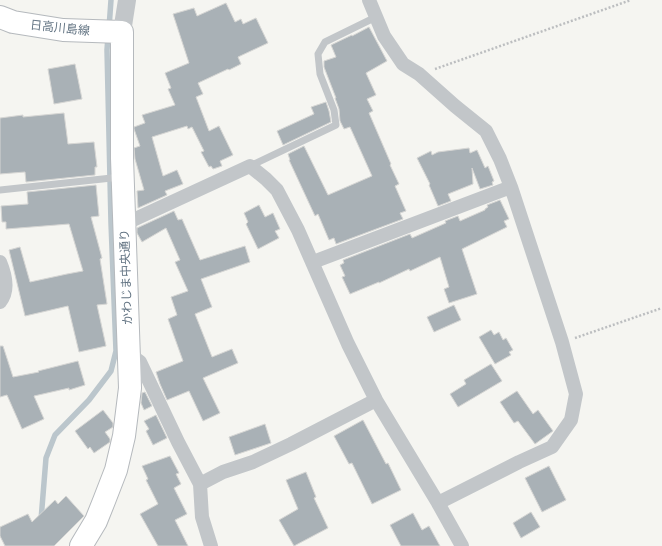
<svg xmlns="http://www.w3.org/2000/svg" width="662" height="546" viewBox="0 0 662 546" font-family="Ubuntu,'Noto Sans JP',sans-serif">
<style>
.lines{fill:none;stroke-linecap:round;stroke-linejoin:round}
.stream{stroke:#bbc6cc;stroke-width:5.5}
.building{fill:#a9b1b6;stroke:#d6d6d4}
.primary-casing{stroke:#b5b9bd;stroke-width:24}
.path{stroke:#bcbec0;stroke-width:2.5;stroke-dasharray:2 2;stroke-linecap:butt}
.service{stroke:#c2c6c9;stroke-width:7}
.minor{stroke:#c2c6c9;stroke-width:14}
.tertiary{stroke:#c2c6c9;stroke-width:18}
.primary{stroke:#fff;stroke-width:22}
.labels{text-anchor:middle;stroke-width:4;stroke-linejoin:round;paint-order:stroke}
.street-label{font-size:12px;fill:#637483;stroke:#fff}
</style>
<rect width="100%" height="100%" fill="#f5f5f1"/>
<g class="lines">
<!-- stream -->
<path class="stream" d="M109 28 111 0
M41 520 46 458 55 435 89 400 111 371 116 351 111 223 107 50 108 36"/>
</g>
<!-- building -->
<path class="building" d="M226 3 235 22 241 19 243 24 256 18 268 43 238 57 241 64 229 70 228 69 198 83 203 94 196 97 209 131 219 126 233 155 220 161 222 166 213 169 211 166 209 167 201 152 204 151 192 127 188 129 187 126 152 137 163 176 177 170 183 184 165 191 167 195 138 208 137 191 144 190 135 159 134 148 140 146 134 129V127L145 123 142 115 175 105 168 89 171 88 165 73 189 63 173 14 194 8 197 16Z
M369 27 387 61 366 73 376 95 367 99 373 111 369 113 391 164 390 165 399 184 395 186 406 211 400 213 403 219 336 244 334 238 329 240 318 214 315 216 289 160H290L288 154 304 146 328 195 372 176 350 127 344 129 340 121 339 109 335 98H336L324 67V61L336 57 331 45 352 35V36Z
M75 64 82 99 54 104 48 69Z
M326 102 329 111 331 122 283 145 277 131 314 114 311 107Z
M64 113 68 144 94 142 97 167H95V175L26 182 25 172 0 174V118L23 115V117Z
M469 148 470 153 477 150 485 168 488 166 494 181 492 182 493 185 480 189 472 168 473 184 448 194 451 201 438 206 429 185 430 184 417 158 431 151 432 155 438 152Z
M96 185 99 216 91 217 102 258 100 259 107 304 97 305 106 346 79 352 68 306 25 316 9 250 20 247 30 282 67 274 83 271 69 224 6 229V222H2L1 206 28 204 27 192Z
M500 200 509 219 504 221 507 227 462 249 477 294 449 303 444 289 449 287 440 257 410 271 409 269 379 283V282L350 294 342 277 345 276 340 265 344 263 343 260 410 234 412 238 446 223 445 221 458 216 460 221 485 210V209L488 207 487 205Z
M259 205 265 217 273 213 280 229 275 231 279 238 258 249 246 224 248 222 244 213Z
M174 211 178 220 182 219 200 260 245 246 250 262 201 279 212 307 195 314 212 357 232 349 238 363 203 378 220 413 203 421 189 391 167 400 160 384 156 372 183 361 168 319 177 315 171 297 188 291 175 262 180 260 166 228 142 242 137 233V228Z
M454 305 461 320 434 332 427 317Z
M491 330 494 335 499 332 503 340 506 338 513 350 509 352 511 355 495 364 479 337Z
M0 346H3L13 377 39 372 38 371 78 361 85 385 69 390V388L34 396 44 419 22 429 7 395 0 397Z
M491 364 502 381 458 407 450 394 466 384 464 380Z
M517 391 533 414 538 410 553 431 535 444 518 421 514 423 500 402Z
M145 392 152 406 144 410 141 403 142 393Z
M103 410 113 423V427L105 432 110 439V442L94 453 90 447 88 449 75 431Z
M156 415 167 438 153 445 146 431 149 429 144 421Z
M363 420 386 464 388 463 401 490 372 504 352 463 349 464 334 436Z
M265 424 271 443 235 455 229 437Z
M170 456 179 473 176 474 181 484 174 488 187 514 175 520 188 546H158L140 514 158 504 146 480 148 479 142 466Z
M549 466 566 500 542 512 525 478Z
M306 472 316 497 314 498 328 528 294 546 279 520 298 509 286 480Z
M66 496 84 516 54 546H5L0 536V527L28 514 32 522 55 500 58 504Z
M531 512 540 527 521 538 513 523Z
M413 513 422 530 429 526 440 546H401L390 525Z"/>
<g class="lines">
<defs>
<path id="primary" d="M0 17 13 22 63 30 122 32V158L130 388 124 436 116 470 104 501 96 521 81 546"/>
</defs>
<!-- primary casing -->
<use href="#primary" class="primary-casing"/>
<!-- path -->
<path class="path" d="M435 69 631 0
M575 338 662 308"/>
<!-- service -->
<path class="service" d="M250 166 336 125 334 110 320 74 318 54 325 42 376 17
M0 190 121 177"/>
<!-- minor -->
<path class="minor" d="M369 0 384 36 403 64 419 74 455 106 486 131 500 159 511 187 562 342 576 394 571 420 552 447 519 462 438 503
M124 220H133L250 166 266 179 277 190 298 230 348 344 376 400 438 503 462 546
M0 262C5 274 9 291 0 302
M313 262 511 187
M129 354 140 362 178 442 200 484 202 517 211 546
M200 484 223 472 253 462 291 444 376 400"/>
<!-- tertiary -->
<path class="tertiary" d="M122 32 127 0"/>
<!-- primary -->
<use href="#primary" class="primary"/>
</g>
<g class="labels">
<!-- street labels -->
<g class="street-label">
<text transform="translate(60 28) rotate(6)" y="4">日高川島線</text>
<text transform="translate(126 277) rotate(-92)" y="4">かわじま中央通り</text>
</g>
</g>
</svg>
